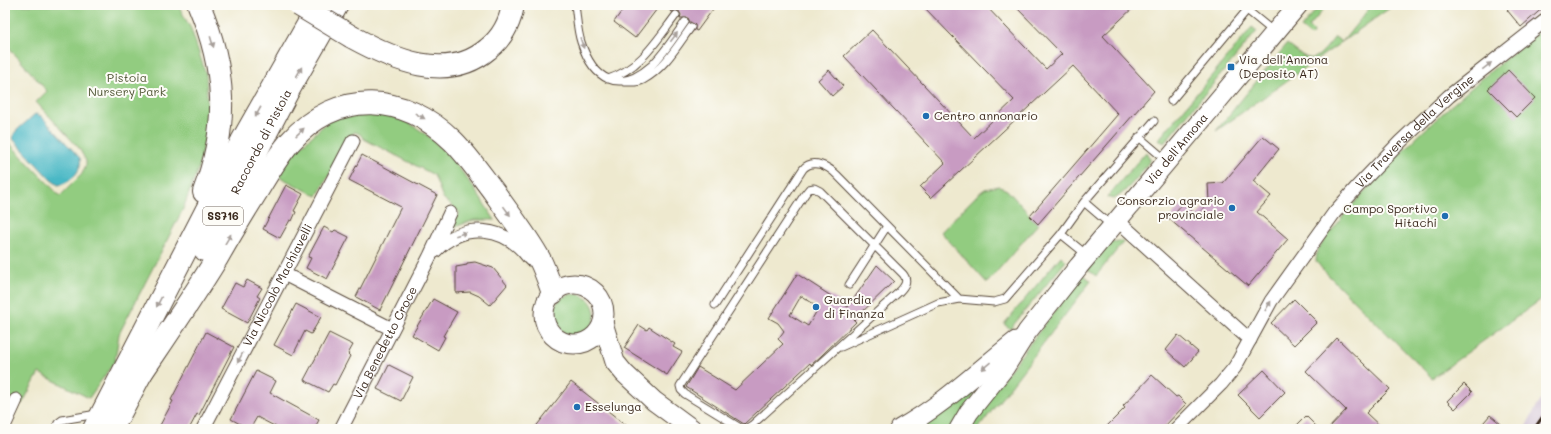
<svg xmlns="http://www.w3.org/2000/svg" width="1551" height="434" viewBox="0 0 1551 434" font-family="Mali,sans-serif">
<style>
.industrial{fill:#cdbed2}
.green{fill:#92cc80;stroke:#667b4f}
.water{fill:#4ab8c5;stroke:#427172}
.building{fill:#c89bc2;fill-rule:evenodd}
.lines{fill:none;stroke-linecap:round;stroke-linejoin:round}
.lane-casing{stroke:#564739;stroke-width:9}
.street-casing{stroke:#564739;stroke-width:15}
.secondary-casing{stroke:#564739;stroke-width:21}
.highway-casing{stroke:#564739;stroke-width:24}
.lane{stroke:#fff;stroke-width:7}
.street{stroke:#fff;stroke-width:13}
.secondary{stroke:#fff;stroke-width:19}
.highway{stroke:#fff;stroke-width:22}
.rail{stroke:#3b2a1e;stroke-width:3}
.highway-bridge-casing{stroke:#564739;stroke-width:24;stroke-linecap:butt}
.highway-bridge{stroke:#fff;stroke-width:22}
.oneway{fill:#a79f9a}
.poi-dot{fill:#1f6fb2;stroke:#fdfcf7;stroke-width:1.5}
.labels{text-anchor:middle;stroke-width:4;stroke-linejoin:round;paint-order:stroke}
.shield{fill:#fdfcf7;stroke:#75695f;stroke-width:1}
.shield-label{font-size:11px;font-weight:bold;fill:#3b2a1e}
.poi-label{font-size:12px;fill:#3b2a1e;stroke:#fdfcf7;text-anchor:start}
.park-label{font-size:12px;fill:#555b3b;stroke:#fdfcf7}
.street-label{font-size:12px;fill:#3b2a1e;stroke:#fdfcf7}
</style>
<rect width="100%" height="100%" fill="#fdfcf7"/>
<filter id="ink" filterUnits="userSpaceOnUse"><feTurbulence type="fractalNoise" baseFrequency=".025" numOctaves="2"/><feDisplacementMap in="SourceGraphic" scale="8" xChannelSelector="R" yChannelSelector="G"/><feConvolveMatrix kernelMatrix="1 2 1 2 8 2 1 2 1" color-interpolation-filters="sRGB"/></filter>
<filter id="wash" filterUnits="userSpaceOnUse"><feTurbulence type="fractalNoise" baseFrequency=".012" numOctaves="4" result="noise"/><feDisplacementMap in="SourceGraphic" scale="16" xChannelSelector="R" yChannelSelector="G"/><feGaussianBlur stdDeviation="0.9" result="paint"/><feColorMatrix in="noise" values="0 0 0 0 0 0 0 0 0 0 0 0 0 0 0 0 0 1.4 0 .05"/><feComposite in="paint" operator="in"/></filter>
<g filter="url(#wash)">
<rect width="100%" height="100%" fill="#eee9cf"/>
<!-- industrial -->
<path class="industrial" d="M1546 389V429H1524L1525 428Z"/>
<!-- green -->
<path class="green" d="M5 5H178L191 29 206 74 208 113 206 132 202 153 198 169 183 209 119 334 115 361 89 398 39 373 22 404 5 394V139L60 196 82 174 86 165V161L79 148 36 102 47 91 5 43Z
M1320 5H1327L1309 27 1314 32 1311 36 1301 28Z
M1372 5H1394L1216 131 1287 44C1313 65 1314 63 1335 37L1342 42Z
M1546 26V296L1432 378 1323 270 1316 261 1317 251C1339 219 1364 191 1391 163 1440 113 1492 69 1546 26Z
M1252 27 1257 31 1164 143 1159 139Z
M374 111C382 114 392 116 400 119 444 138 470 183 495 220H474L452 228 449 227V225L460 213 443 198 434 175 364 139 360 134 355 132 353 133 317 196 274 174 280 165 331 119Z
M1146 152 1150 159C1146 169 1122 197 1113 199L1107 197Z
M998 186 1007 190 1038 224 987 283 941 232 978 194 985 189Z
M1118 241H1124L1096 276 1087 269 1110 243Z
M1061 256 1066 261 1010 329 1004 324Z
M1083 274 1091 281 978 429H965Z
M553 315a21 21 0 1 1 42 0a21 21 0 1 1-42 0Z
M999 359 952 429H925L920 426Z"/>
<!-- water -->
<path class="water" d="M35 114 41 116 80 158C83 170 70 184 58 185L50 179 13 139 14 134 16 131Z"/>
<g id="blocks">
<!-- building -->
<path class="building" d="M626 5H660L635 38 614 22Z
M663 5H716L697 31 695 30V25L690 22 688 18H680L681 15 679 11 676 10 672 12Z
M922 5H985L1046 69 1062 54 1014 5H1136L1103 36 1154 91 1038 224 1030 216 1118 114 1073 66 931 198 920 187 945 163 844 56 872 30 974 138 1014 100Z
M1512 5H1546L1521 27 1507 10Z
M829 70 843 86 832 96 818 80Z
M1508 70 1535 98 1516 117 1488 89Z
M1263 136 1279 149 1253 181 1271 196 1257 212 1288 239 1248 286 1169 219 1183 203 1197 216 1209 201 1208 184 1223 183Z
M362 155 437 195 380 310 356 297 401 207 349 180Z
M286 185 303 194 294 211 296 212 292 221 290 220 280 238 263 229Z
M324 227 333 232 335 230 349 237 327 279 306 268 311 258 308 257Z
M475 262 493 268 507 285 490 305 479 296 470 292 456 293V267L467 265V263Z
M877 265 894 281 854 320 856 322 821 356 811 365 810 363 744 424 686 387 698 367 735 390 783 344 778 339 784 331 778 323 769 318 797 274 848 307ZM801 296 819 307 808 326 790 315Z
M247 280 262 288 257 296 260 298 247 323 221 309 235 283 243 287Z
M433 299 457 312 443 336 445 337 438 350 412 335Z
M1294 299 1317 322 1294 345 1271 323Z
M296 304 321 317 311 334 305 331 293 355 274 345Z
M639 325 647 330 649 327 675 344 673 347 682 352 667 375 624 348Z
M206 332 234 347 199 415 197 414 189 429H158L173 401 171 400Z
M329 333 353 345 348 354 350 356 335 385 333 384 328 392 304 380Z
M1178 335 1198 352 1185 367 1166 350Z
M1337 338 1390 389 1366 413 1383 429H1328L1346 410 1306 371Z
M389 365 413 377 401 401 377 389Z
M1264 370 1285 392 1260 417 1238 395Z
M256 371 276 381 270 393 319 420 314 429H280L257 417 250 429H249L231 419Z
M1152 375 1176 397 1178 396 1186 404 1162 429H1104L1125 408 1123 406Z
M571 382 631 429H534Z
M1464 384 1472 392 1455 409 1447 401Z
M1490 415 1507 429H1478Z
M1306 416 1319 429H1293Z"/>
</g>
</g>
<g filter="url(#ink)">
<use href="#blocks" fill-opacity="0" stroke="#564739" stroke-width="1"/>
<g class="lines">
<defs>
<path id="lane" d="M575 5C577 17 577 30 581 42 593 79 618 95 651 66 664 54 675 36 685 22
M608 79C640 69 657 40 676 15
M625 82C631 82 637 83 643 80 664 69 678 45 691 27
M1171 101 1247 10 1274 32
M1139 137 1167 161
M1084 202 1112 226
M1061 234 1087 255
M849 285 887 226
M715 305 803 169C813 158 828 166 837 175L959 299
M841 347 938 303 959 299 994 302 1005 299 1061 234 1084 202 1154 121
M55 429 58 423 62 420 97 414
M742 429 685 394 681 390 680 386 805 194 809 189 814 188 820 191 903 274C909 281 904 287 899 292L752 425 746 429"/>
<g id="street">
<path d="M1117 220 1250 340"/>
<path d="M435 251C464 221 506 226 530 259"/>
<path d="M284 274 392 329"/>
<path d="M5 424 16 400"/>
<path id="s1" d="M203 429 353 141"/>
<path id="s2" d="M341 429 430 256 450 213"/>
<path id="s3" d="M1176 429 1221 384 1235 367 1271 301 1334 213 1357 187 1400 142 1449 96 1546 20"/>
</g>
<g id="secondary">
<circle cx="574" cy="314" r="30"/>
<path d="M603 323 615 362 624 373 654 401 692 429"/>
<path d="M900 429C943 405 978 371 1016 341"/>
<path id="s4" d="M959 429 969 412 1005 367 1027 332 1079 266 1298 5"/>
</g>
<g id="highway">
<path d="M199 5C226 69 229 126 204 192"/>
<path d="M352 37C392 59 447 84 488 49 502 38 510 23 513 5"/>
<path id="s5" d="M205 250 288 91 337 5"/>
<path d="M138 378C165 338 192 299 217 258 229 237 241 217 254 196 265 178 276 158 290 142 338 88 404 93 453 141 469 157 481 175 494 192 509 214 527 236 540 260 545 270 549 282 553 293"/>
<path d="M94 429 242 141 319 5"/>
<path d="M112 429 145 366"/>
</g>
</defs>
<!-- lane casing -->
<use href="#lane" class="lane-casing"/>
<!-- street casing -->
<use href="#street" class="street-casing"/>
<!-- secondary casing -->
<use href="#secondary" class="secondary-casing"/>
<!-- highway casing -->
<use href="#highway" class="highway-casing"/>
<!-- lane -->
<use href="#lane" class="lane"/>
<!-- street -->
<use href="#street" class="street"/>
<!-- secondary -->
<use href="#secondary" class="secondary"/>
<!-- highway -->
<use href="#highway" class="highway"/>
<!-- rail -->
<path class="rail" d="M1534 429 1546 412"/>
<defs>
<path id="highway-bridge" d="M299 5 352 37"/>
</defs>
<!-- highway-bridge casing -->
<use href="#highway-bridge" class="highway-bridge-casing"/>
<!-- highway-bridge -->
<use href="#highway-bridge" class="highway-bridge"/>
</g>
<!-- one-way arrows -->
<defs><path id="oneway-solid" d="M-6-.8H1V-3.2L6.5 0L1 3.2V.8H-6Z"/></defs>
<g class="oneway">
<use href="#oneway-solid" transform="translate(674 37) rotate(-53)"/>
<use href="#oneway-solid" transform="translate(212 42) rotate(73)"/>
<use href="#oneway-solid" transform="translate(582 43) rotate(71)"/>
<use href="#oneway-solid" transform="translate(1487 66) rotate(-38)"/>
<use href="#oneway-solid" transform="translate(299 72) rotate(-61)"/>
<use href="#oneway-solid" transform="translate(258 112) rotate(119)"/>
<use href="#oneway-solid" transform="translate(420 116) rotate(29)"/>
<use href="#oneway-solid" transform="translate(300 132) rotate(-43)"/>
<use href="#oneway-solid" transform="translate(507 211) rotate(54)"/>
<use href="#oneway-solid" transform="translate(461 234) rotate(-17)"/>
<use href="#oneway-solid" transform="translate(228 239) rotate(-59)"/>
<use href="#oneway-solid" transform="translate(159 302) rotate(117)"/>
<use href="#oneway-solid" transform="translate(1268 306) rotate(-59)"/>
<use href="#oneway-solid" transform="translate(240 358) rotate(118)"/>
<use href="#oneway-solid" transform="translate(986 366) rotate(140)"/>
</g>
</g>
<!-- markers -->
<g class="poi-dot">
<rect x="1227" y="63" width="8" height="8" rx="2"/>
<circle cx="926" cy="116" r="4"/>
<circle cx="1232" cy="208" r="4"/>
<circle cx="1445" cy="216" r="4"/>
<circle cx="816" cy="307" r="4"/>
<circle cx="577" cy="407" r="4"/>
</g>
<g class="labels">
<!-- shield labels -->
<rect class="shield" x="203" y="207" width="40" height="18" rx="3"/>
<g class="shield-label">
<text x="223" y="220">SS716</text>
</g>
<!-- poi labels -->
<g class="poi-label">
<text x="1239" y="64">Via dell'Annona<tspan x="1239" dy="14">(Deposito AT)</tspan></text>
<text x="934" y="120">Centro annonario</text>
<text x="1224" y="205" text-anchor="end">Consorzio agrario<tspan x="1224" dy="14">provinciale</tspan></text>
<text x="1437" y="213" text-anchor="end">Campo Sportivo<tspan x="1437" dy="14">Hitachi</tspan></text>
<text x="824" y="304">Guardia<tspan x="824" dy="14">di Finanza</tspan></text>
<text x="585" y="411">Esselunga</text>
</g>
<!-- park labels -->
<g class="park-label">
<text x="127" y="82">Pistoia<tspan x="127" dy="14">Nursery Park</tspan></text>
</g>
<!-- street labels -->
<g class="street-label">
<text dy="4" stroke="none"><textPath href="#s3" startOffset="384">Via Traversa della Vergine</textPath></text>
<text dy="4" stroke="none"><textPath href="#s5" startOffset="122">Raccordo di Pistoia</textPath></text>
<text dy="4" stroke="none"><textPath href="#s4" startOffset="355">Via dell'Annona</textPath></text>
<text dy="4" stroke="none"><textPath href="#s1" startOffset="162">Via Niccolò Machiavelli</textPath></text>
<text dy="4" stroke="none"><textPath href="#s2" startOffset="97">Via Benedetto Croce</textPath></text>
</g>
</g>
<!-- margin -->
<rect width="1551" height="434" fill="none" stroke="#fdfcf7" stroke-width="20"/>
</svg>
